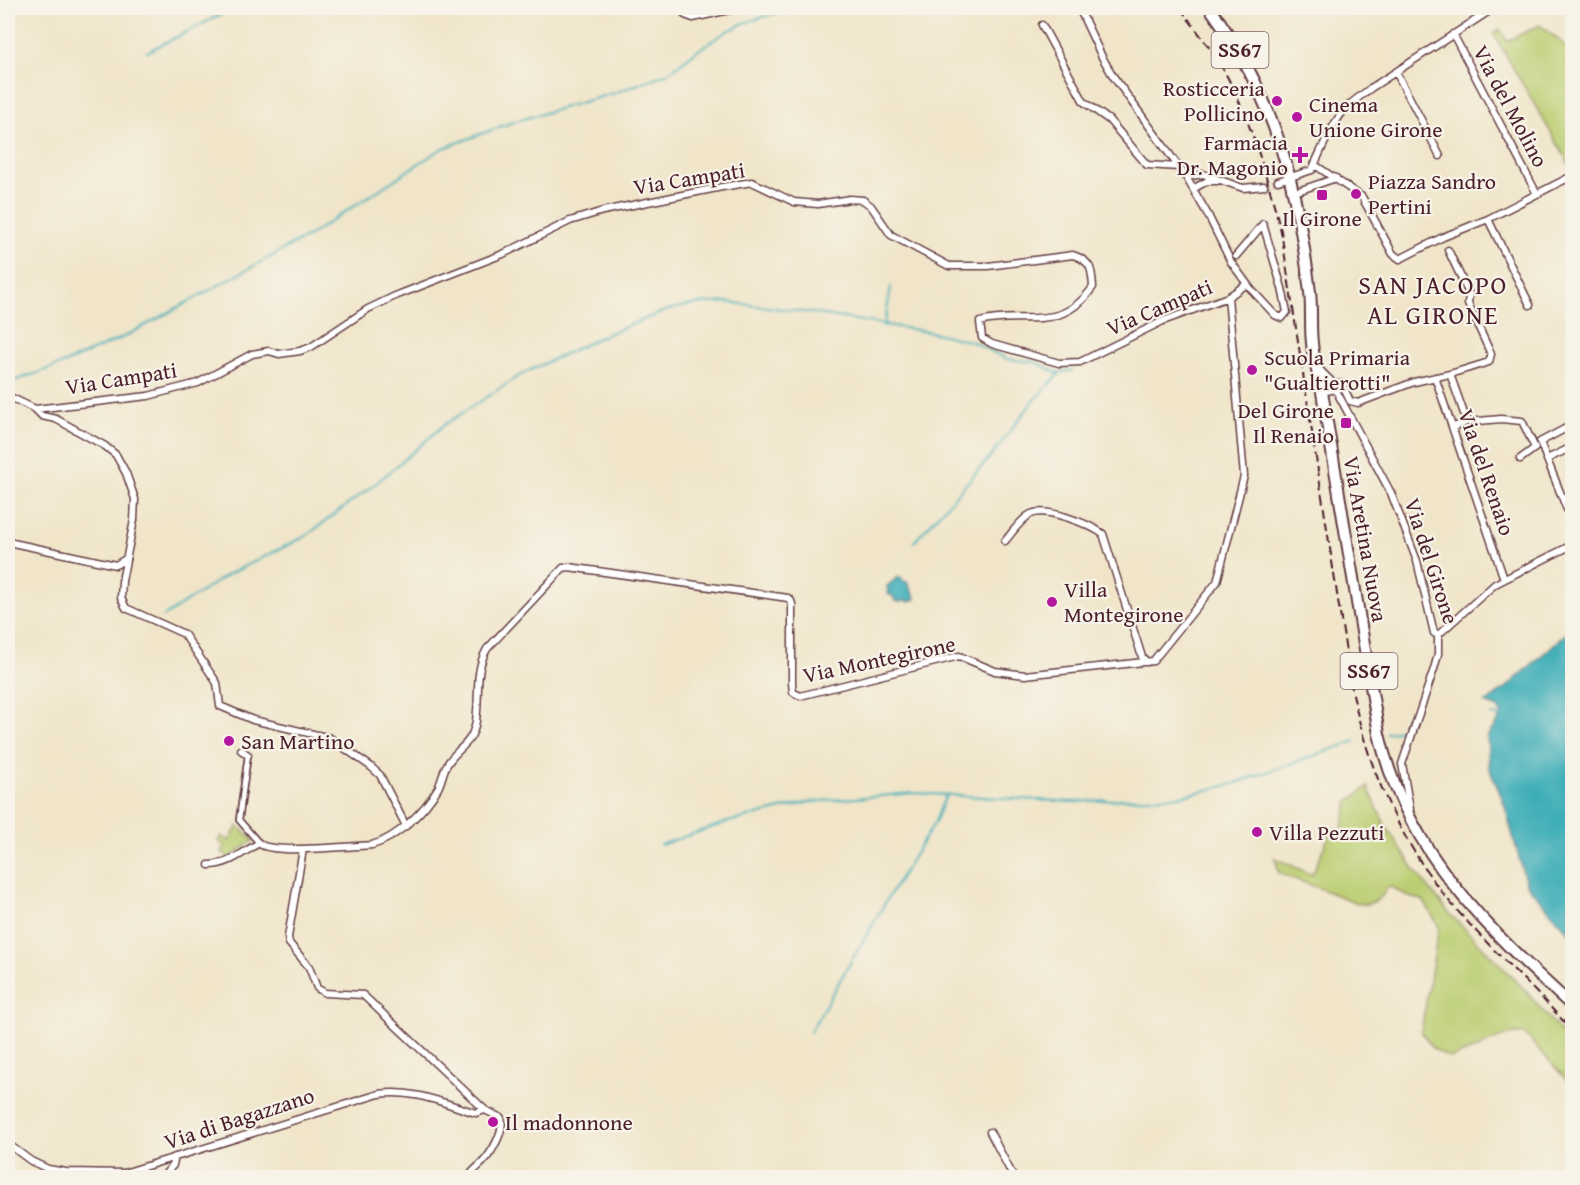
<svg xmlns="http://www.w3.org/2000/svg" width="1580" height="1185" viewBox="0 0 1580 1185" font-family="'Gentium Book Plus',serif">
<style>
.green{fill:#bacd70;stroke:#82764e;stroke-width:1.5}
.water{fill:#3dadb8;stroke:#446672;stroke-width:1.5}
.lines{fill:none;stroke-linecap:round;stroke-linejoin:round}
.stream{stroke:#3dadb8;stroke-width:2}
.minor-tunnel{stroke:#cfbda9;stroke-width:6;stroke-dasharray:6 3;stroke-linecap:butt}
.pedestrian-casing{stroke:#633d43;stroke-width:8}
.minor-casing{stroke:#633d43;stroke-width:9}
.primary-casing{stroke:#633d43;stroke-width:14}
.pedestrian{stroke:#fff;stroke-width:4.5}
.minor{stroke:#fff;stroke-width:6}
.primary{stroke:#fff;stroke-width:10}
.rail{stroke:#4a1f2b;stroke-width:2;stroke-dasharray:9 4.5;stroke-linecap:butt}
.poi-dot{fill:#b5179e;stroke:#f7f3e8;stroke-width:2}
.labels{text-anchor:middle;stroke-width:4.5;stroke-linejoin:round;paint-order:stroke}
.shield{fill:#f7f3e8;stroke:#7e5f64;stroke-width:1.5}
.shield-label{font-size:21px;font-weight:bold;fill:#4a1f2b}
.poi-label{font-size:22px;fill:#4a1f2b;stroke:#f7f3e8;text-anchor:start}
.street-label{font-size:22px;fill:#4a1f2b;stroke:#f7f3e8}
.quarter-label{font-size:26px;letter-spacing:1.5px;fill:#4a1f2b;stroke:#f7f3e8}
</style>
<rect width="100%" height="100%" fill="#f7f3e8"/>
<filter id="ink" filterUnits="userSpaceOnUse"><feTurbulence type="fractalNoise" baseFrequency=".0167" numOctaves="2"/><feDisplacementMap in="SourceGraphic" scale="12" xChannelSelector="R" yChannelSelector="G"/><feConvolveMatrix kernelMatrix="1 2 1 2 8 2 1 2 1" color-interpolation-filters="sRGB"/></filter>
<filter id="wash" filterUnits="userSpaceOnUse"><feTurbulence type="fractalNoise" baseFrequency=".008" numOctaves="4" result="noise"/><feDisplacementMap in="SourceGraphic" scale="24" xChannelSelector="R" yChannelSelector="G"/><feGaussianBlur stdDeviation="1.35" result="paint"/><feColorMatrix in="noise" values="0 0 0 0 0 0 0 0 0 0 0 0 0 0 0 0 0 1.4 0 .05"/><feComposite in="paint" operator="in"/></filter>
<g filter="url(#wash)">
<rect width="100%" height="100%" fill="#f0e5c9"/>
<!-- green -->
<path class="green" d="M1540 25 1572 51V169L1493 33 1500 29 1507 41Z
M1368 787 1385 825 1416 872 1448 912 1526 991 1572 1045V1086L1525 1034C1505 1032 1491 1042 1473 1050 1466 1053 1458 1055 1450 1058L1432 1048 1421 1031 1439 927 1423 900 1409 897 1391 887 1387 888C1382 899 1372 905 1360 904L1279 873 1275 858 1312 875 1332 829 1341 834 1348 802Z
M238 826 254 840 229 858 222 852 225 846 218 841 221 836 229 841Z"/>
<!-- water -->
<path class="water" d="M898 577H901L903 581 907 582 916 599 909 602 905 600 902 602 895 601 893 596 888 594 887 586Z
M1572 631V936L1526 884 1504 803 1489 767 1487 737 1502 715 1498 708 1485 703 1507 687 1564 635Z"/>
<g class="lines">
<!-- stream -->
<path class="stream" d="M147 52 234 8
M884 326 891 287
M8 383 63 364 124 337 310 235 441 149 513 122 614 93 668 73 698 50 726 32 744 23 772 14 816 8
M914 542 991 456 1033 401 1059 374
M163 617 227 575 306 536 379 481 444 425 522 374 605 335 668 310 695 304 727 302 812 313 935 333 973 342 1007 359 1035 362 1057 373 1073 370
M1491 715 1503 717
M1386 733 1402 730 1414 711
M660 845 728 822 810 802 913 793 1072 802 1181 796 1233 784 1356 741
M810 1032 892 891 935 822 946 795"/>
</g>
</g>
<g filter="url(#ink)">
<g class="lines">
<!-- minor-tunnel -->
<path class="minor-tunnel" d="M1264 186 1278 181"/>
<defs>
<path id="pedestrian" d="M248 755 239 820 259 843"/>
<path id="minor" d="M686 8 685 15 693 18 738 8
M1079 8 1102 57 1113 76 1186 177 1208 215 1231 262 1250 288 1275 315 1282 318 1287 312 1282 288 1263 224
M1042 25 1084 102 1109 120 1147 165 1179 167
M1453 34 1537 194
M1396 72 1440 156
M1315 165 1362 197 1393 254 1400 259 1443 237 1488 219 1572 176
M1186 177 1203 174 1243 188 1264 186
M1278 181 1312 170C1321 151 1332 122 1348 106 1355 100 1363 94 1371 88L1494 8
M1193 189 1207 181H1217
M1295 192 1336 178
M1488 219 1530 305
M1236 256 1263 224
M1317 367 1331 381 1391 493 1417 561 1434 633 1438 635V654L1434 669 1402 764 1410 809
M1450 374 1467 422 1453 427
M1435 377 1504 579
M1322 392 1335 389 1338 384H1342L1350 401 1358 403 1414 382 1450 374 1489 362 1491 354 1468 304 1469 294 1448 250
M8 396 35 409 42 416 56 419 105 446 116 455 126 473 135 499 134 520 122 581 121 598 126 608 184 634 217 683 220 706 253 720 330 738 370 766 380 775 406 826
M35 409 148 396 198 383 252 354 269 351 279 354 300 351 311 347 368 309 395 296 503 254 570 221 603 211 722 187 752 182 794 202 818 204 850 199 863 200 871 206 891 235 949 266H988L1073 255C1091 261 1092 269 1093 287 1059 335 1023 310 980 322L982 338 992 344 1059 363 1080 362 1163 321 1228 297 1247 284
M1467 422 1501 419 1522 421 1535 448 1520 459
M1572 425 1540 442 1572 522
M1547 459 1572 447
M1005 541C1012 533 1021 519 1031 514 1047 507 1089 524 1103 534L1142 657 1147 662
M8 542 116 565 127 558
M1438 635 1495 584 1572 545
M241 750 248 755
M303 849 288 937 289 943 309 967 317 988 325 993 363 995 485 1110 501 1118C505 1131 491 1154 482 1163 477 1168 471 1172 468 1178
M209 865C229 865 243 852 259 843 269 855 352 846 372 845 397 838 425 811 438 788 442 781 443 770 448 763 457 749 471 744 475 726 481 700 473 673 487 649L563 568 569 567 788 598 791 601 792 604V683L793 692 800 696 959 656 995 671 1025 675 1153 661 1217 582 1244 476 1228 297
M990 1132 1014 1178
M8 1144 31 1161 48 1169 66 1172 124 1173 379 1094C414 1089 443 1103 476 1113L485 1110
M162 1178 173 1165 175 1157"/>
<path id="primary" d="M1210 8C1275 97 1297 184 1310 292 1312 309 1310 326 1312 343 1313 359 1319 376 1322 392L1379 734C1406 852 1486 927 1572 1006"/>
</defs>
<!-- pedestrian casing -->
<use href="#pedestrian" class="pedestrian-casing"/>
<!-- minor casing -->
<use href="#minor" class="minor-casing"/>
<!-- primary casing -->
<use href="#primary" class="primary-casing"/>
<!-- pedestrian -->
<use href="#pedestrian" class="pedestrian"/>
<!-- minor -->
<use href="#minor" class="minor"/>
<!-- primary -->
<use href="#primary" class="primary"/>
<!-- rail -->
<path class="rail" d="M1180 8C1198 32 1217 56 1231 84 1254 131 1268 181 1281 231L1350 678C1363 754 1392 825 1438 887 1477 938 1530 982 1572 1031"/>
</g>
</g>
<!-- markers -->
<g class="poi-dot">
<circle cx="1277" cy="101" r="6"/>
<circle cx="1297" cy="117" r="6"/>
<path d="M1297 146h6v6h6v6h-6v6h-6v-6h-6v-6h6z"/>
<circle cx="1356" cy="194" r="6"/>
<rect x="1316" y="189" width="12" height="12" rx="3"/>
<circle cx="1252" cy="370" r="6"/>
<rect x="1340" y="417" width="12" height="12" rx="3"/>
<circle cx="1052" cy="602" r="6"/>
<circle cx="229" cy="741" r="6"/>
<circle cx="1257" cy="832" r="6"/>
<circle cx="493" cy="1122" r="6"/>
</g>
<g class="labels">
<!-- shield labels -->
<g class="shield">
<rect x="1211.5" y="32" width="57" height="36" rx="4.5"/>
<rect x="1340.5" y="653" width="57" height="36" rx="4.5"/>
</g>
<g class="shield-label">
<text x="1240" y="57">SS67</text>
<text x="1369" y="678">SS67</text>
</g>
<!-- poi labels -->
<g class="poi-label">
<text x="1265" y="96" text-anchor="end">Rosticceria<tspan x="1265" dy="25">Pollicino</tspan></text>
<text x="1309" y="112">Cinema<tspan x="1309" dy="25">Unione Girone</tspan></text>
<text x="1288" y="150" text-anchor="end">Farmacia<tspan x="1288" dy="25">Dr. Magonio</tspan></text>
<text x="1368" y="189">Piazza Sandro<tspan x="1368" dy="25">Pertini</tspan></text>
<text x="1322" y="226" text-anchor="middle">Il Girone</text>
<text x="1264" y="365">Scuola Primaria<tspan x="1264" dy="25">"Gualtierotti"</tspan></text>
<text x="1334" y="418" text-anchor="end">Del Girone<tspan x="1334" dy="25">Il Renaio</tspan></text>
<text x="1064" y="597">Villa<tspan x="1064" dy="25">Montegirone</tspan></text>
<text x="241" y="749">San Martino</text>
<text x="1269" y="840">Villa Pezzuti</text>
<text x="505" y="1130">Il madonnone</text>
</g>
<!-- street labels -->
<g class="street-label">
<text transform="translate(1511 106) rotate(62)" y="8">Via del Molino</text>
<text transform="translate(689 178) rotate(-9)" y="8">Via Campati</text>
<text transform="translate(1159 307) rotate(-23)" y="8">Via Campati</text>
<text transform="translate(121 378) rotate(-9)" y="8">Via Campati</text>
<text transform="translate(1487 472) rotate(71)" y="8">Via del Renaio</text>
<text transform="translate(1366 539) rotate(80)" y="8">Via Aretina Nuova</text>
<text transform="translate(1432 561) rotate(72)" y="8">Via del Girone</text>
<text transform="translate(879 659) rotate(-12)" y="8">Via Montegirone</text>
<text transform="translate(239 1118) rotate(-18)" y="8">Via di Bagazzano</text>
</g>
<!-- quarter labels -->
<g class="quarter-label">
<text x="1433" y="294">SAN JACOPO<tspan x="1433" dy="30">AL GIRONE</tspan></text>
</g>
</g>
<!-- margin -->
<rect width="1580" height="1185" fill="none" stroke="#f7f3e8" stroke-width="30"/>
</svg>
